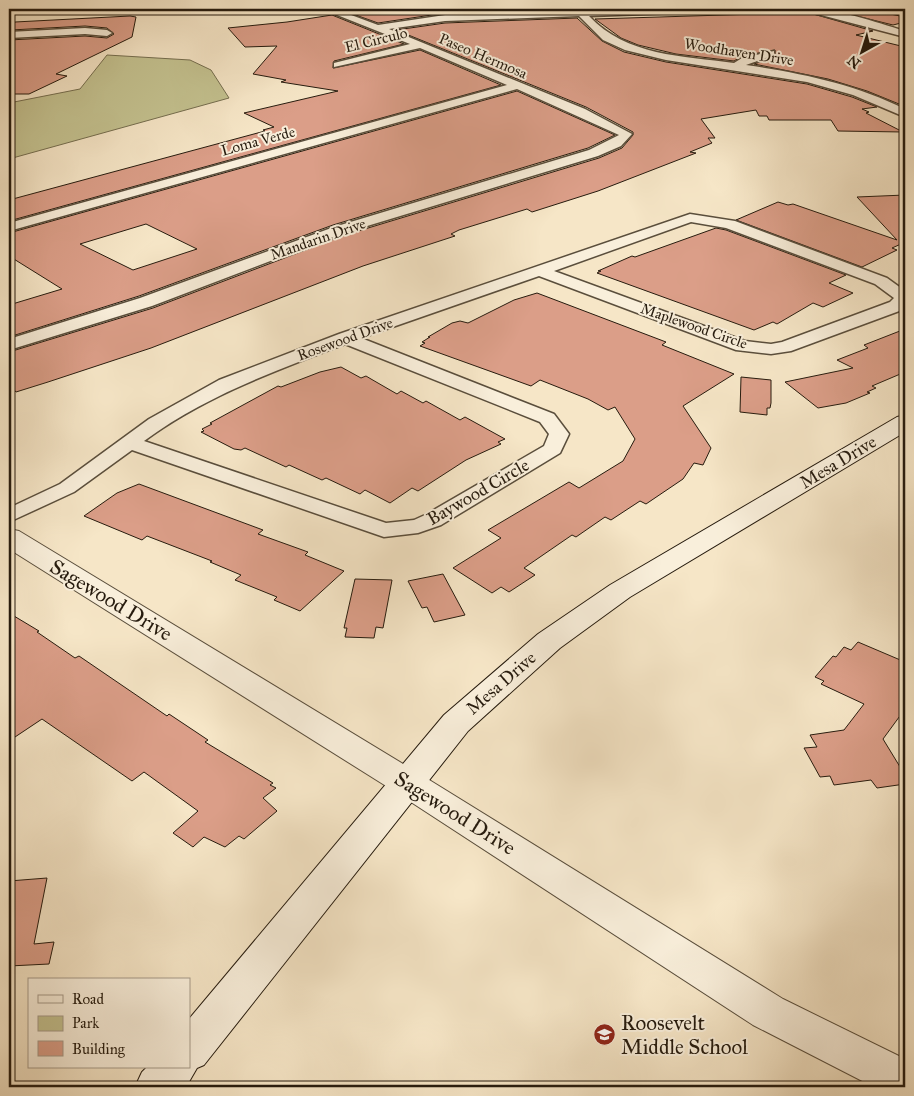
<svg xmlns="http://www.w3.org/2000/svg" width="914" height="1096" viewBox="0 0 914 1096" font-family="'IM FELL Great Primer',serif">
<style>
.green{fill:#c4c290;stroke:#756e4f}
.building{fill:#db9e88;stroke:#261b0e;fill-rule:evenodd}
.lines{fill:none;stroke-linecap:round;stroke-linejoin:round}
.minor-casing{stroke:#5a4e3c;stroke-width:3}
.tertiary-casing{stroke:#5a4e3c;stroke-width:2}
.secondary-casing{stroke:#261b0e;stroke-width:2}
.minor{fill:#f9efdb;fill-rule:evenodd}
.tertiary{fill:#f9efdb;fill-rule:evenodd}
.secondary{fill:#f9efdb;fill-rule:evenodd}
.labels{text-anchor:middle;stroke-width:4;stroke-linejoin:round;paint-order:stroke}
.far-street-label{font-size:15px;fill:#261b0e;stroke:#f9efdb}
.street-label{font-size:18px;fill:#261b0e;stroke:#f9efdb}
.near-street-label{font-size:21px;fill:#261b0e;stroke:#f9efdb}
.near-poi-label{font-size:21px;fill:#261b0e;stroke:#f9efdb;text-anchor:start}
</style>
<rect width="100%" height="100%" fill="#f6e6c7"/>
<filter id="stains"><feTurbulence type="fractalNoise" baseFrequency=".004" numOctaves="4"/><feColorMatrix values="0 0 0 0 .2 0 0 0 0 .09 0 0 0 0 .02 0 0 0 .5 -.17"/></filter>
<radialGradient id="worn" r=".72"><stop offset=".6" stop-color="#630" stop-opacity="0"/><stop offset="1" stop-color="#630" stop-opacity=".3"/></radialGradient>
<!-- green -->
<path class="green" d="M107 55 190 60 211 70 229 98 9 159V103L80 89Z"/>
<!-- building -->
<path class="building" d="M377 9H570L445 13 378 23 350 13Z
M756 9H796L873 31 856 35 905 47V103L899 104 867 91 828 79 754 64 775 57V50L742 56 734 61 676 54 638 45 621 38 595 19 756 14Z
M828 9H866L905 17V22L893 25Z
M332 15 404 44 334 61 333 68 420 50 501 85 9 221V200L265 131 263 130 274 127 244 113 338 91 281 82 286 80 253 74 277 46 245 47 228 28 287 22Z
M130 16 136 17 132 37 56 74 67 76 29 94H9V40L85 36 107 38 114 34 107 28 85 26 11 30 15 22Z
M577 18 602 41 624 52 666 62 807 84 852 97 877 107 862 109 869 112 866 113 903 132 838 131 831 120H769L767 116H759L756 110 701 119 715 138H708L712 143 690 152 696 153 598 191 532 212 527 209 459 230 451 234 455 236 363 266 151 348 48 382 16 392 9 384V352L153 308 345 235 599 158 622 148 633 135V132L586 107 396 30 445 23Z
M517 91 615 135 588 148 333 225 139 296 9 337V305L62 289 9 256V233ZM146 224 197 249 133 270 80 244Z
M905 195V249L901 244 892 248 897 250 862 267 736 220 778 202 788 205 793 204 897 240 857 197Z
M716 228 726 230 846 275 829 283 853 293 823 307 813 303 777 324 773 322 754 330 597 273 601 271H598L632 256 635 257Z
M537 293 666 342 662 345 734 374 683 406 711 448 703 465 694 463 683 479 646 504 640 501 611 520 605 517 576 537 572 535 524 568 535 575 509 592 501 587 492 593 453 568 501 538 488 530 569 482 579 488 623 461 635 439 615 407 608 410 588 399 540 380 531 386 420 346 425 343 422 342 430 337H428L452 323 460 321 468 323 514 300Z
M905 329V372L872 386 876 388 867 392 870 393 846 403 818 408 785 382 853 368 837 360 868 348 864 345Z
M341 367 361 378 366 376 371 379 397 394 401 391 423 403 426 401 460 420 465 417 505 439 498 442 501 444 466 460 418 491 412 488 390 503 365 490 360 494 326 478 322 480 289 465 286 467 245 448 241 450 234 449 201 432 204 431 202 429 212 424 210 423 278 386 281 387 320 372Z
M741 377 771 380V403L770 408H767V415L740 412Z
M139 484 263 530 258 534 308 552 305 555 344 571 300 611 274 600 277 597 235 580 241 575 210 562 212 561 147 536 142 540 84 516 117 493Z
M443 574 465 615 434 622 427 607 422 608 408 581Z
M355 579 392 580 383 628 376 627 374 638 345 637 347 628H344Z
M9 613 39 631 37 632 75 658 79 656 167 716 169 714 208 740 205 742 273 783 270 785 276 788 263 798 277 811 244 839 239 836 225 847 204 837 193 847 173 833 198 811 144 772 132 781 42 719 9 741Z
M858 642 905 662V709L883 739 905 775V784L877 788 871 780 834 785 830 776 820 777 804 748 817 747 810 735 844 730 864 704 821 684 824 681 815 677 833 656 836 657 844 647 851 650Z
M47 878 34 944 54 942 49 964 9 966V881Z"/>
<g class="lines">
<defs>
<path id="minor" d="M322 9H335L378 25 445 15 573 11 572 9H710L705 12 589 16C626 56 683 56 734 63L742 58 774 51V55L746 65C801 73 855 84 905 109V117L853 95 807 82 666 60 625 50 603 40 579 16 445 21 389 29 585 109 632 134 621 146 598 156 344 233 152 306 9 350V339L140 298 334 227 589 150 619 135 517 89 9 231V223L507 85 420 48 334 67V63L410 44Z
M798 9C833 7 872 21 905 31V37Z
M85 28 107 30 112 33 107 36 85 34 9 38V32Z
M690 214 735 221 887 278 905 291V305L902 310 791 351 771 354 736 350 539 276 361 338 554 414 569 434 560 453 441 525 418 533 384 537 132 450 74 492 9 522V508L60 484 149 419 219 380 339 334ZM691 222 726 228 875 284 894 298 890 302 782 342 771 344 745 341 554 271ZM345 344 540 422 549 434 544 446 425 515 414 520 386 523 144 441C205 396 275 371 345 344Z"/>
<path id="tertiary" d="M9 529 19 531 418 773 783 999 905 1059V1087H874L753 1025 394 791 9 549Z"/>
<path id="secondary" d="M905 415V432L630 597 560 648 468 731 204 1065 197 1068 186 1087H135L142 1072 147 1067H189V1019L444 715 538 634 610 585 897 417Z"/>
</defs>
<!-- minor casing -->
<use href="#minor" class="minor-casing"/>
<!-- tertiary casing -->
<use href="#tertiary" class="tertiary-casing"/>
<!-- secondary casing -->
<use href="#secondary" class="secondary-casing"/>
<!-- minor -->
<use href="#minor" class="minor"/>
<!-- tertiary -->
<use href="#tertiary" class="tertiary"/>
<!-- secondary -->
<use href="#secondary" class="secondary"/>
</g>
<!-- icons -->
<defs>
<symbol id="school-disc" viewBox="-11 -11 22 22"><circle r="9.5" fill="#8f2418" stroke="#f9efdb"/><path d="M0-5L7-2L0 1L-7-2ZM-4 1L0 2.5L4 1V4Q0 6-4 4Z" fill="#fff"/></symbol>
</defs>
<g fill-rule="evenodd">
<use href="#school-disc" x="592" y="1022" width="25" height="25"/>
</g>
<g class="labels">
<!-- far-street labels -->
<g class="far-street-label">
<text transform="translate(376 40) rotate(-14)" y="5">El Circulo</text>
<text transform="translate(739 52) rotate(9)" y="5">Woodhaven Drive</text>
<text transform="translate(483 56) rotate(23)" y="5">Paseo Hermosa</text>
<text transform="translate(258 141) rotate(-15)" y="5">Loma Verde</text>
<text transform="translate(318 239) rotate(-19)" y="5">Mandarin Drive</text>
<text transform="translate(694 326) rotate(19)" y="5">Maplewood Circle</text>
<text transform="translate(345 339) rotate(-20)" y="5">Rosewood Drive</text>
</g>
<!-- street labels -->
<g class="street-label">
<text transform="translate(838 462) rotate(-31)" y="6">Mesa Drive</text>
<text transform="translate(478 492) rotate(-30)" y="6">Baywood Circle</text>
<text transform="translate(501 683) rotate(-41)" y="6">Mesa Drive</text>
</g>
<!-- near-street labels -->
<g class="near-street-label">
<text transform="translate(111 600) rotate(31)" y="7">Sagewood Drive</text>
<text transform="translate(455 813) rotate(32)" y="7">Sagewood Drive</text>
</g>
<!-- near-poi labels -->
<g class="near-poi-label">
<text x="621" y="1030">Roosevelt<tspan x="621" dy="24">Middle School</tspan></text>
</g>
</g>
<!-- margin -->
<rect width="914" height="1096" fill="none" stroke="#f6e6c7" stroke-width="30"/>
<rect x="10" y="10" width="894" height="1076" fill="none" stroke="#261b0e" stroke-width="2.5"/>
<rect x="15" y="15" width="884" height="1066" fill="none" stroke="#261b0e"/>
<!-- legend -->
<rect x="28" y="978" width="162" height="90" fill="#f9efdb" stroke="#a59a89"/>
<rect x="38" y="995" width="25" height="8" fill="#f9efdb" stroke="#a59a89"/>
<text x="72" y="1004" font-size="15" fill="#261b0e">Road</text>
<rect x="38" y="1016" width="25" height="15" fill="#c4c290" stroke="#a59a89"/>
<text x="72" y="1028" font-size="15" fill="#261b0e">Park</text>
<rect x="38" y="1041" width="25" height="15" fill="#db9e88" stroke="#a59a89"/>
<text x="72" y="1054" font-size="15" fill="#261b0e">Building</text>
<!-- north arrow -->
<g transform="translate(862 52) rotate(219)" stroke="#f9efdb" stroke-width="4" paint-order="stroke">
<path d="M0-4L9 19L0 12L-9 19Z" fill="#261b0e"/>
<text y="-8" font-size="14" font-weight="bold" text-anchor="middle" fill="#261b0e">N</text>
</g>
<rect width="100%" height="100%" filter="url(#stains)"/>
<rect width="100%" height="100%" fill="url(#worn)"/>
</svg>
